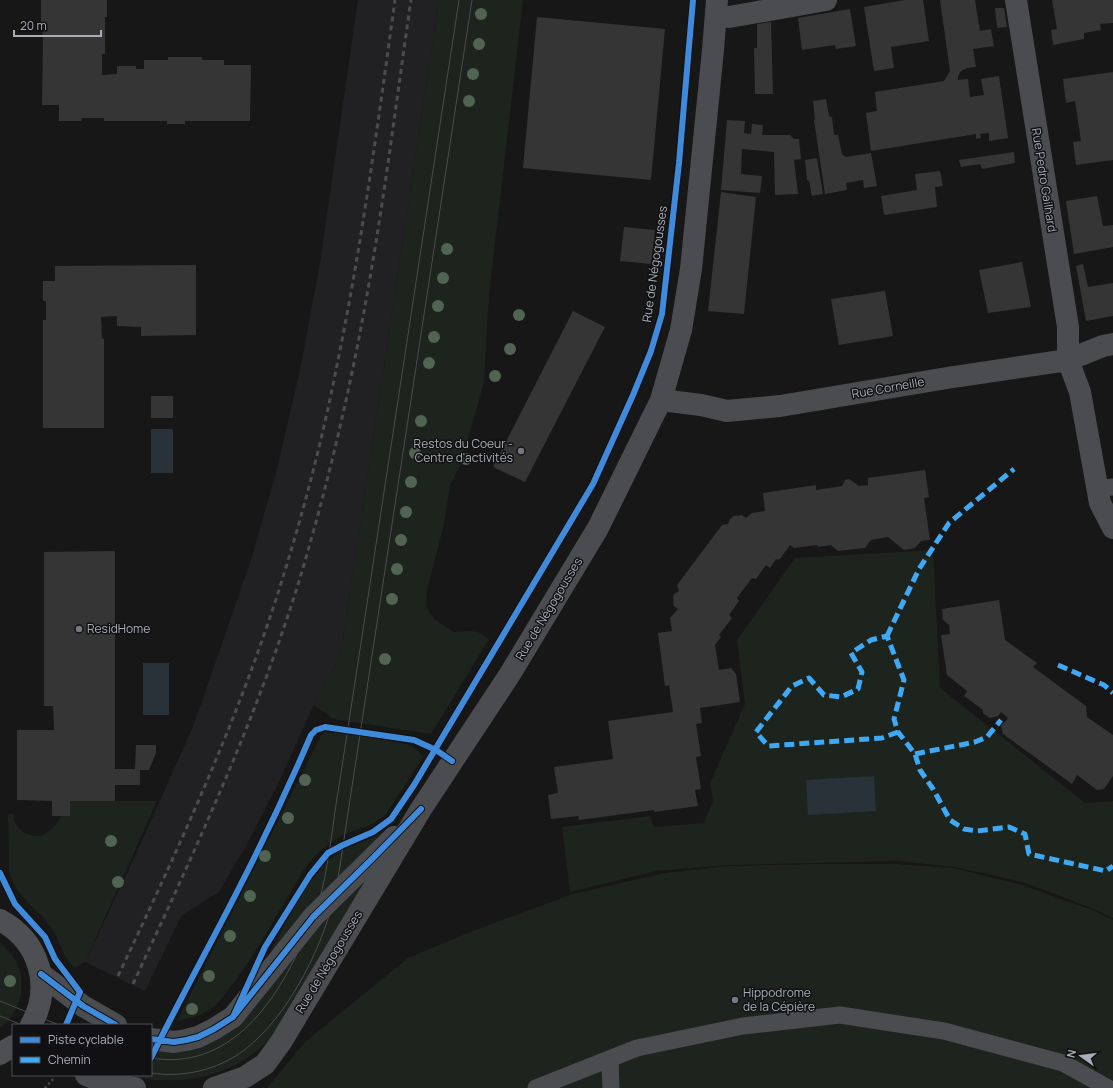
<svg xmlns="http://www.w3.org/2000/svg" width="1113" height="1088" viewBox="0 0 1113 1088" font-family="Manrope,sans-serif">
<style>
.built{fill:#212123}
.green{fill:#1d241e}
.water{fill:#2a3239}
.building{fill:#353536}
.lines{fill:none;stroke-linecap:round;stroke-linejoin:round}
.path{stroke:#4d4e52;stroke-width:2.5;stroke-dasharray:2 3;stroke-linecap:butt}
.lane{stroke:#4b4c50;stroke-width:17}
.street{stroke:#4b4c50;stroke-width:22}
.primary{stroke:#4d4f52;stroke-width:22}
.tram{stroke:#4b4c4f;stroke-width:1}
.rail{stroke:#4b4c4f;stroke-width:3;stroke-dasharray:5 4;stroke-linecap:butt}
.quiet{stroke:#3fa9f5;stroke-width:5;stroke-dasharray:10 5;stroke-linecap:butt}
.cycleway-casing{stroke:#111113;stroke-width:8}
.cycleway{stroke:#408adc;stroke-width:6}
.tree{fill:#506451}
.poi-dot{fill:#757880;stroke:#111113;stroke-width:1.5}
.labels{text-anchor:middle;stroke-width:3;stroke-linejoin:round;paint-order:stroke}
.street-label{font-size:12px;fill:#a8adb8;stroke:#111113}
.poi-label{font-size:12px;fill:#a8adb8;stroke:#111113;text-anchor:start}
</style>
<rect width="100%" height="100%" fill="#171717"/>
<!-- built -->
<path class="built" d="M358 0H439L341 653 314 705 277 786 246 846 219 892 182 915 145 991 85 962 138 850 194 724 251 560 277 469 300 370 320 263Z"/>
<!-- green -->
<path class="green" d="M439 0H523L489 295 484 382 461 464 450 485 444 524 427 590 426 606 435 620 454 632 470 631 478 632 489 639 431 734 333 719 314 705 341 653Z
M933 550 940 688 1085 803 1113 801V918L1094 909 1023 882 956 867 896 861 729 865 656 871 570 892 562 827 650 816 654 827 704 823 713 801 710 783 745 704 737 640 795 558Z
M324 732C333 731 399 741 409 745 415 747 419 752 423 757L386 814C375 825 360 828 346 834 334 839 323 848 314 857 301 871 292 891 281 908 262 941 242 975 217 1004 206 1014 192 1018 177 1021L321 736Z
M70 801H157L85 962 74 968 65 956 55 933 44 918 30 905 17 890 9 873 8 814H14C14 816 13 818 14 820 17 830 31 838 40 836 49 833 58 824 61 816H70Z
M383 833 305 917 270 952C288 920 310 871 340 852 353 844 369 840 383 833Z
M381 860 271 1038C232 1078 179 1088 125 1075H151V1049L197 1048 216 1040 236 1028 247 1017 265 995 275 979 292 949Z
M815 864H896L953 868 1022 885 1095 911 1113 920V1088H267L305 1042 408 958 475 930 573 894 665 873 729 866Z
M0 942C6 948 12 954 16 961 28 984 20 1013 0 1028Z"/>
<!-- water -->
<path class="water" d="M151 429H173V473H151Z
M143 663H169V715H143Z
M874 776 876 811 808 815 806 780Z"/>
<!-- building -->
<path class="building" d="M41 0H107V17H105V54H102V75L117 74V66H136V69H144V60H168V57H202V60H224V65H251L250 121H185V124H167V121H104V118H82L81 121H59V105H42L43 40 42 27H41Z
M905 0H923L929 41 891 47 894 68 874 71 864 7Z
M940 0H975L980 31 991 29 994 46 973 49 976 67 967 68 961 71 958 76V80L968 79 970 97 984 95 981 79 999 76 1008 138 989 141V133L980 134 981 138 976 139V134L871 151 866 113 877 111 875 92 944 81 950 71Z
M1052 0H1113V23L1100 24 1101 30 1084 33V39L1053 45 1051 30 1057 29Z
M995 8H1004L1007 27 997 28Z
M850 9 856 46 836 49 835 45 802 50 798 18Z
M537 17 665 29 651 180 523 168Z
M771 22 773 94H755L754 48H757V24Z
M1113 72V160L1076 165 1073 142 1081 141 1075 101 1066 103 1063 79Z
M826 99 829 116 832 117 834 135H838L842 154 846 157 871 153 877 186 864 188 863 180 846 183 847 190 825 194 814 120H815L813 101Z
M727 120 745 121 744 133 751 134 752 124 763 125 762 135H790L794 139H799L801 159 794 160 798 194 775 195 774 152 742 149 741 174 762 176 760 193 721 190Z
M1014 152 1015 163 982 169 980 164 961 167 959 160Z
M817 158 823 194 812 196 809 181 807 180 805 160Z
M940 171 943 186 935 187 937 207 884 215 881 196 917 190 915 174Z
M721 192 756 197 744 314 708 311Z
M1097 196 1103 226 1113 225V247L1074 254 1066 201Z
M624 227 655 230 651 264 620 261Z
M1022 262 1031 307 988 313 979 270Z
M1083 264 1088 287 1113 283V316L1086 321 1076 266Z
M196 265V335L141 336V327L117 326V316L101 317 102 339 104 338V428H43V320H46V301H43V281H55V266Z
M885 291 893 336 839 345 831 299Z
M573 311 605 327 525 482 493 467Z
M151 396H173V418H151Z
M925 470 929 497 924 498 930 540 921 541 915 548 904 550 888 537 871 540 865 548 838 551 831 545 818 547 817 545 794 548 790 545 779 560 776 559 770 568 766 565 756 579 752 578 737 598 739 601 729 615 732 618 719 635 721 637 715 645 719 670 731 668 736 674 740 702 700 708 702 723 696 724 701 756 696 757 701 789 695 790 698 806 654 812V810L579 820 578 816 551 819 548 795 558 793 554 767 613 759 608 721 673 712 669 685 665 686 658 633 672 631 670 618 678 609 674 606 673 598 674 594 679 591 677 585 722 525 728 524 730 519 734 516 742 515 746 518 752 513 765 511 763 493 816 485V490L842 486 845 480 849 479 859 486 868 485V478Z
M115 551V769H135L136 745H156V753L149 770H140V785H115V801H70V816H52V801L17 800V730H54L53 706H44V552Z
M999 600 1005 640 1037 663 1033 667 1086 706 1087 717 1113 735V776L1104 789 1097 790 1077 775 1072 784 1003 734 1001 726 1008 718 1001 712 998 716 990 718 983 713V710L964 696 967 691 947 675 941 635 950 634 949 625 943 620 942 609Z"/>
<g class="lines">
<!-- path -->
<path class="path" d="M45 1088 54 1078"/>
<!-- lane -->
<path class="lane" d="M1097 489 1113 487
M610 1059 611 1088
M536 1088 637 1048 743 1026 840 1015 944 1031 1063 1063 1108 1088"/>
<!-- street -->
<path class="street" d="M1016 0 1068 327V360L1080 392 1100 503 1113 528
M716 15 729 17 826 0
M661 400 701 405 727 411 780 406 947 378 1068 360 1103 346 1113 344
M41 974 83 1006 116 1025
M151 1039 174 1042 186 1040 198 1037 214 1029 233 1017 313 917 394 837
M86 1075 106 1083 135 1088
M214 1088 245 1077 265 1064 281 1042 421 809 510 674 598 528 661 400 681 330 691 269 713 50 717 0"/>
<!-- primary -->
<path class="primary" d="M0 920C39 941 53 986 31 1025
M0 1054 13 1046"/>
<!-- tram -->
<path class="tram" d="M0 1001 59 1025
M0 1016 22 1025
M151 1058C227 1071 274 1006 301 945 309 927 317 909 322 890 330 856 333 820 339 786 347 734 355 682 363 630 395 420 427 210 459 0
M151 1073C183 1078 217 1070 243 1051 290 1016 326 941 337 885L472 0"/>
<!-- rail -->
<path class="rail" d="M118 976C182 841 244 707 287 564 307 498 324 432 337 365 362 244 378 122 395 0
M133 984C196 848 260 712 303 568 332 469 355 368 372 266 387 178 398 89 411 0"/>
<!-- quiet -->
<path class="quiet" d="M887 636 919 569 949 523 1014 469
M1058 665 1104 685 1113 693
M898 732 882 738 768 746 756 732 792 686 809 678 824 695 841 697 858 689 862 672 851 653 871 640 887 636 904 680 894 719 898 732 915 754 920 770 933 789 950 820 964 829 977 831 1009 827 1025 834 1029 854 1106 871 1113 866
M915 754 975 742 987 737 1001 720"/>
<defs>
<path id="cycleway" d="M0 873 15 904 45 937 55 959 80 992 66 1025
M41 974 83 1006 116 1025
M233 1017 265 947 310 875 328 853 343 845 373 832 391 819 414 785 593 484 633 395 651 351 662 314 679 163 693 0
M151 1039 174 1042 186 1040 198 1037 214 1029 233 1017 313 917 372 859 421 809
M151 1058C180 998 213 940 243 880 267 833 290 784 311 735L316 730 325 727 414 740 436 750 452 761"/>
</defs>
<!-- cycleway casing -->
<use href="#cycleway" class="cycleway-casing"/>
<!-- cycleway -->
<use href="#cycleway" class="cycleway"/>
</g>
<!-- trees -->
<g class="tree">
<circle cx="481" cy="14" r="6"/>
<circle cx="479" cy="44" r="6"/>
<circle cx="473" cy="74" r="6"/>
<circle cx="469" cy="101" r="6"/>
<circle cx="447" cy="249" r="6"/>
<circle cx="443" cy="278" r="6"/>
<circle cx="438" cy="306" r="6"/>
<circle cx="519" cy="315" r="6"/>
<circle cx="434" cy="337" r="6"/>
<circle cx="510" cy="349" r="6"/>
<circle cx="429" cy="363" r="6"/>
<circle cx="495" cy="376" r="6"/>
<circle cx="421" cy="421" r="6"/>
<circle cx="415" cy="453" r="6"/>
<circle cx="466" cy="459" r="6"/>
<circle cx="411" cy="482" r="6"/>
<circle cx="406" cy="512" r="6"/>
<circle cx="401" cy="540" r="6"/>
<circle cx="397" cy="569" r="6"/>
<circle cx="392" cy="599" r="6"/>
<circle cx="385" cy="659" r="6"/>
<circle cx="305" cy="780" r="6"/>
<circle cx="288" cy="818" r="6"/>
<circle cx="111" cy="841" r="6"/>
<circle cx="265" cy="856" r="6"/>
<circle cx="118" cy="882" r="6"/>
<circle cx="250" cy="896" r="6"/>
<circle cx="230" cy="936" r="6"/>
<circle cx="209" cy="976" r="6"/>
<circle cx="10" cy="981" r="6"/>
<circle cx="192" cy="1009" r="6"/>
</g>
<!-- markers -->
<g class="poi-dot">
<circle cx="521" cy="451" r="4"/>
<circle cx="79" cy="629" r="4"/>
<circle cx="735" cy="1000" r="4"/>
</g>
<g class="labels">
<!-- street labels -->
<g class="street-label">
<text transform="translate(1044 180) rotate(81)" y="4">Rue Pedro Gailhard</text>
<text transform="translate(655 264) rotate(-82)" y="4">Rue de Négogousses</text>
<text transform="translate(888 388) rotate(-10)" y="4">Rue Corneille</text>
<text transform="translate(549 609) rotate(-59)" y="4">Rue de Négogousses</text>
<text transform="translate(329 962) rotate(-59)" y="4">Rue de Négogousses</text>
</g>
<!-- poi labels -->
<g class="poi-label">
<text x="513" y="448" text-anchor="end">Restos du Coeur -<tspan x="513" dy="14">Centre d'activités</tspan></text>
<text x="87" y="633">ResidHome</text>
<text x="743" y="997">Hippodrome<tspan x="743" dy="14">de la Cépière</tspan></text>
</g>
</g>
<!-- legend -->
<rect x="12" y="1024" width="140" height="52" fill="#111113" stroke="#4d4f55"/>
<rect x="20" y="1037" width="20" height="6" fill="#408adc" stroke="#4d4f55"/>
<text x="48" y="1044" font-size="12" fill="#a8adb8">Piste cyclable</text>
<rect x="20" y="1057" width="20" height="6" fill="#3fa9f5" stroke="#4d4f55"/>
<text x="48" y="1064" font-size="12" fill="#a8adb8">Chemin</text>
<!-- north arrow -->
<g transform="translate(1081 1056) rotate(284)" stroke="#111113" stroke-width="3" paint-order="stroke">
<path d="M0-3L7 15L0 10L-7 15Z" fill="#a8adb8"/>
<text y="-6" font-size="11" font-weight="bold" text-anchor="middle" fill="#a8adb8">N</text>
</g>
<!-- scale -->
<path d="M14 30v6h87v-6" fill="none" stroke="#a8adb8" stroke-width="2"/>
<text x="20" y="30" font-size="12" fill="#a8adb8" stroke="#111113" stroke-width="3" paint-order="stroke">20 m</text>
</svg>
